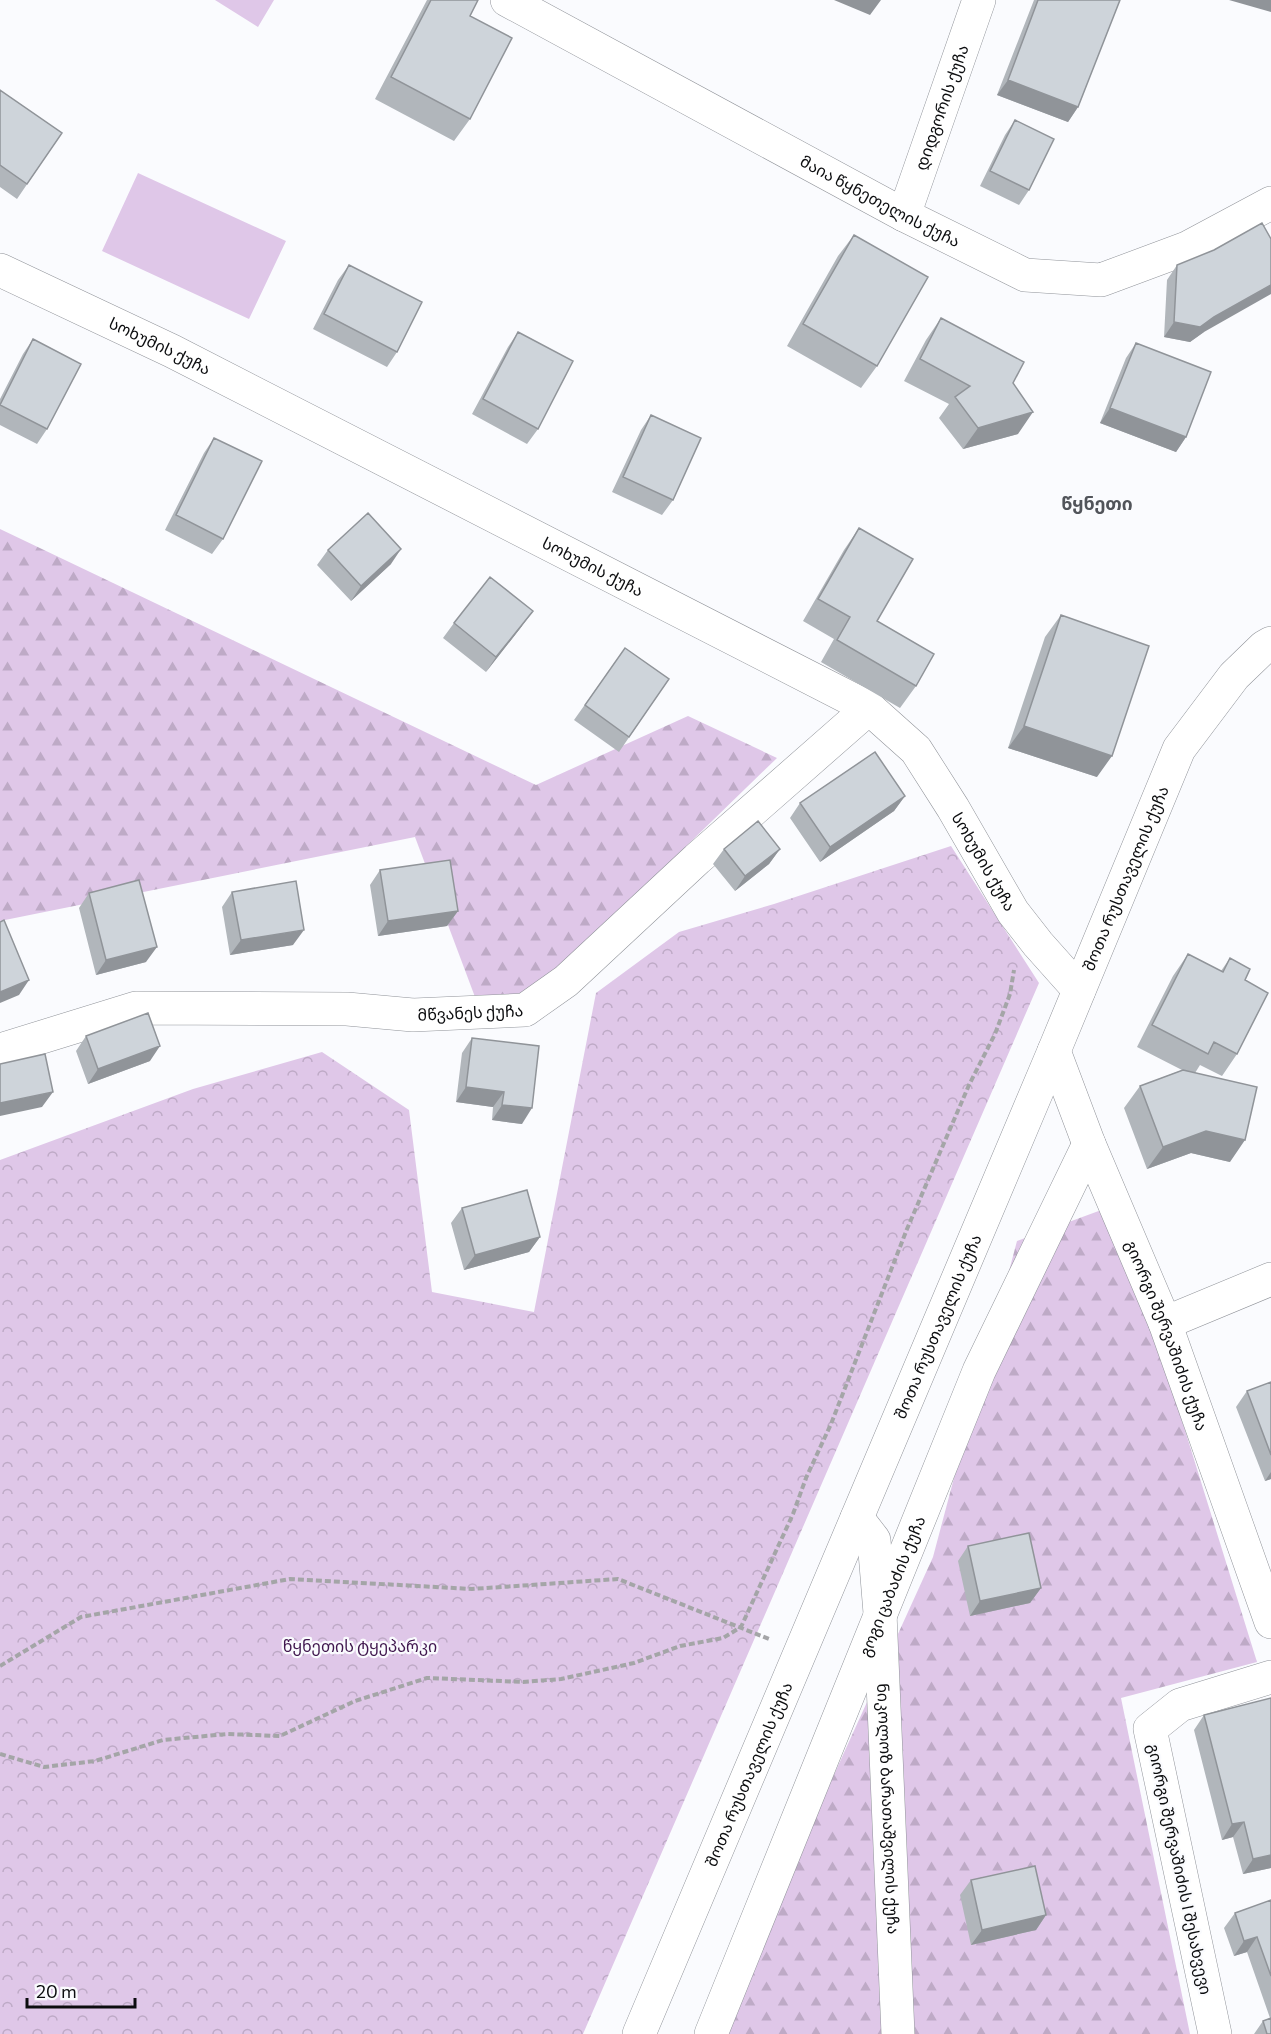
<svg xmlns="http://www.w3.org/2000/svg" width="1271" height="2034" viewBox="0 0 1271 2034" font-family="Commissioner,'Noto Sans Georgian',sans-serif">
<style>
.forest{fill:url(#forest-firs)}
.park{fill:url(#park-crowns)}
.pitch{fill:#dfc7e8}
.lines{fill:none;stroke-linecap:round;stroke-linejoin:round}
.minor-casing{stroke:#91949a;stroke-width:34}
.major-casing{stroke:#91949a;stroke-width:34}
.path{stroke:#a4a5a7;stroke-width:4;stroke-dasharray:6 3;stroke-linecap:butt}
.minor{stroke:#fff;stroke-width:33}
.major{stroke:#fff;stroke-width:33}
.wall{fill:#b1b6bb}
.shaded-wall{fill:#909499}
.building{fill:#ced4da;stroke:#909499;stroke-width:1.5}
.labels{text-anchor:middle;stroke-width:4.5;stroke-linejoin:round;paint-order:stroke}
.street-label{font-size:16px;fill:#0c0d0f;stroke:#fafbfe}
.park-label{font-size:16px;fill:#40174e;stroke:#fafbfe}
.neighbourhood-label{font-size:18px;font-weight:bold;fill:#51545a;stroke:#fafbfe}
</style>
<defs>
<pattern id="forest-firs" width="22" height="20" patternUnits="userSpaceOnUse" patternTransform="scale(1.5)"><rect width="22" height="20" fill="#dfc7e8"/><path d="M5 1l3.5 6h-7zM16 11l3.5 6h-7z" fill="#beaac6"/></pattern>
<pattern id="park-crowns" width="20" height="18" patternUnits="userSpaceOnUse" patternTransform="scale(1.5)"><rect width="20" height="18" fill="#dfc7e8"/><path d="M2 6a3 3 0 1 1 6 0M12 15a3 3 0 1 1 6 0" fill="none" stroke="#beaac6"/></pattern>
</defs>
<rect width="100%" height="100%" fill="#fafbfe"/>
<!-- forest -->
<path class="forest" d="M0 529 536 785 688 716 777 758 535 993 478 1005 415 837 0 921Z
M1115 1205 1257 1662 1121 1698 1190 2034H716L933 1557 1017 1241Z"/>
<!-- park -->
<path class="park" d="M951 846 1039 983 583 2034H0V1160L193 1089 322 1052 409 1110 432 1292 534 1312 596 993 679 932 774 904Z"/>
<!-- pitch -->
<path class="pitch" d="M215 0H274L258 27Z
M138 173 286 241 249 319 102 251Z"/>
<g class="lines">
<defs>
<g id="minor">
<path id="s1" d="M507 0 904 215 1025 275 1101 280 1187 248 1271 203"/>
<path id="s2" d="M904 215 979 0"/>
<path id="s3" d="M0 270 172 351 869 708 916 750 953 808 1013 912 1038 944 1079 990"/>
<path id="s4" d="M0 1050 136 1008 347 1009 413 1015 525 1010 566 981 697 859 869 708"/>
<path id="s5" d="M1054 1051 1089 1144 1165 1323 1271 1622"/>
<path d="M1165 1323 1271 1279"/>
<path id="s6" d="M857 1518 874 1540 880 1613 898 2034"/>
<path id="s7" d="M711 2034 979 1371 1089 1144"/>
<path d="M1215 2034 1150 1729 1180 1705 1271 1677"/>
</g>
<g id="major">
<path id="s8" d="M639 2034 1054 1051 1179 749 1234 676 1264 647 1271 643"/>
</g>
</defs>
<!-- minor casing -->
<use href="#minor" class="minor-casing"/>
<!-- major casing -->
<use href="#major" class="major-casing"/>
<!-- path -->
<path class="path" d="M0 1666 81 1617 290 1579 472 1589 618 1579 769 1639
M0 1754 44 1767 95 1761 163 1740 227 1734 280 1736 355 1701 427 1678 523 1682 561 1679 634 1663 680 1646 723 1638 741 1627 793 1514 806 1478 831 1424 907 1229 969 1085 995 1034 1010 994 1014 970"/>
<!-- minor -->
<use href="#minor" class="minor"/>
<!-- major -->
<use href="#major" class="major"/>
</g>
<!-- wall -->
<path class="wall" d="M427 0H478L470 16V119L454 141 375 99Z
M1034 0H1120L1078 107 1068 122 997 95Z
M0 90 62 133 17 199 0 187Z
M1015 120 1029 190 1019 205 980 186 1005 135Z
M854 235 877 366 861 388 787 346 838 256Z
M349 265 397 352 387 367 313 329 338 280Z
M1177 265 1204 332 1190 342 1164 337 1167 280Z
M941 318 1013 383 1018 434 963 449 939 418 949 404 904 381 926 340Z
M518 332 538 429 527 444 472 414 508 347Z
M33 339 47 429 37 444 0 425V399L23 354Z
M1136 343 1186 437 1176 452 1100 423 1126 358Z
M651 415 673 500 662 515 612 492 641 430Z
M214 438 223 539 212 554 165 530 204 453Z
M859 528 877 621 916 686 900 708 821 662 834 639 803 621 844 550Z
M328 550 391 564 351 601 317 565Z
M1061 615 1097 777 1008 748 1045 637Z
M454 623 522 626 486 672 443 638Z
M625 648 669 679 619 752 574 720Z
M905 796 894 811 820 862 790 818 800 803Z
M724 849H780L769 864 735 891 713 864Z
M380 870 458 911 447 926 378 936 370 885Z
M232 892 293 945 230 955 222 907Z
M89 893 146 962 96 975 79 908Z
M1188 954 1221 971 1230 958 1237 1054 1222 1076 1200 1065 1195 1073 1230 1162 1191 1153 1147 1169 1124 1108 1140 1086 1182 1070 1137 1047 1173 976Z
M86 1036 150 1061 88 1084 76 1051Z
M472 1038 522 1124 492 1120 493 1107 456 1102 462 1053Z
M462 1208 540 1237 529 1252 464 1270 451 1223Z
M1271 1382V1479L1265 1481 1236 1407 1247 1391Z
M968 1546 1041 1588 1030 1603 970 1616 958 1561Z
M1204 1715 1271 1868 1243 1874 1233 1837 1222 1840 1194 1730Z
M971 1880 1046 1915 1036 1930 971 1945 960 1895Z
M1271 1900V2034H1254L1263 2021 1270 2018 1247 1952 1234 1956 1224 1928 1235 1913Z"/>
<!-- shaded-wall -->
<path class="shaded-wall" d="M834 0H881L870 15Z
M1229 0H1271V12Z
M1008 80 1078 107 1068 122 997 95Z
M1271 285V294L1204 332 1190 342 1164 337 1174 322 1214 317Z
M1110 408 1186 437 1176 452 1100 423Z
M1033 412 1018 434 963 449 978 428Z
M401 549 391 564 351 601 361 586Z
M533 611 522 626 486 672 496 657Z
M1024 726 1112 756 1097 777 1008 748Z
M905 796 894 811 820 862 830 847Z
M780 849 769 864 735 891 745 876Z
M458 911 447 926 378 936 388 921Z
M304 930 293 945 230 955 241 940Z
M157 947 146 962 96 975 106 960Z
M29 980 19 995 0 1003V992Z
M160 1046 150 1061 88 1084 98 1069Z
M466 1087 504 1092 493 1107 456 1102Z
M53 1092 42 1107 0 1116V1103Z
M502 1105 532 1108 522 1124 492 1120Z
M1206 1131 1245 1140 1230 1162 1191 1153 1147 1169 1163 1147Z
M540 1237 529 1252 464 1270 475 1255Z
M1271 1472V1479L1265 1481Z
M1041 1588 1030 1603 970 1616 980 1601Z
M1244 1822 1233 1837 1222 1840 1232 1824Z
M1271 1855V1868L1243 1874 1253 1859Z
M1046 1915 1036 1930 971 1945 982 1930Z
M1257 1937 1247 1952 1234 1956 1244 1941Z"/>
<!-- building -->
<path class="building" d="M431 0H478L470 16 512 38 470 119 391 77Z
M1038 0H1120L1078 107 1008 80Z
M0 90 62 133 27 184 0 165Z
M1015 120 1054 139 1029 190 990 171Z
M1262 223 1271 239V285L1214 317 1200 327 1174 322 1177 265 1214 250Z
M854 235 928 277 877 366 803 324Z
M349 265 422 302 397 352 324 314Z
M941 318 1024 362 1013 383 1033 412 978 428 955 397 970 386 920 359Z
M518 332 573 361 538 429 483 399Z
M33 339 81 364 47 429 0 405Z
M1136 343 1211 372 1186 437 1110 408Z
M651 415 701 438 673 500 623 477Z
M214 438 262 461 223 539 176 515Z
M368 513 401 549 361 586 328 550Z
M859 528 913 559 877 621 934 654 916 686 837 640 850 617 818 599Z
M490 577 533 611 496 657 454 623Z
M1061 615 1149 646 1112 756 1024 726Z
M625 648 669 679 629 737 585 705Z
M875 752 905 796 830 847 800 803Z
M758 821 780 849 745 876 724 849Z
M450 860 458 911 388 921 380 870Z
M139 880 157 947 106 960 89 893Z
M296 881 304 930 241 940 232 892Z
M4 920 29 980 0 992V922Z
M1188 954 1223 972 1230 958 1250 969 1245 980 1268 993 1237 1054 1214 1042 1208 1054 1152 1025Z
M148 1013 160 1046 98 1069 86 1036Z
M472 1038 539 1046 532 1108 502 1105 504 1092 466 1087Z
M45 1054 53 1092 0 1103V1064Z
M1183 1070 1257 1087 1245 1140 1206 1131 1163 1147 1140 1086Z
M527 1190 540 1237 475 1255 462 1208Z
M1271 1382V1455L1247 1391Z
M1029 1533 1041 1588 980 1601 968 1546Z
M1271 1698V1855L1253 1859 1244 1822 1232 1824 1204 1715Z
M1035 1866 1046 1915 982 1930 971 1880Z
M1271 1900V1976L1257 1937 1244 1941 1235 1913Z
M1271 2018V2034H1267L1263 2021Z"/>
<g class="labels">
<!-- street labels -->
<g class="street-label">
<text dy="6" stroke="none"><textPath href="#s2" startOffset="114">დიდგორის ქუჩა</textPath></text>
<text dy="6" stroke="none"><textPath href="#s1" startOffset="424">მაია წყნეთელის ქუჩა</textPath></text>
<text dy="6" stroke="none"><textPath href="#s3" startOffset="177">სოხუმის ქუჩა</textPath></text>
<text dy="6" stroke="none"><textPath href="#s3" startOffset="663">სოხუმის ქუჩა</textPath></text>
<text dy="6" stroke="none"><textPath href="#s3" startOffset="1167">სოხუმის ქუჩა</textPath></text>
<text dy="6" stroke="none"><textPath href="#s8" startOffset="1254">შოთა რუსთაველის ქუჩა</textPath></text>
<text dy="6" stroke="none"><textPath href="#s4" startOffset="477">მწვანეს ქუჩა</textPath></text>
<text dy="6" stroke="none"><textPath href="#s8" startOffset="768">შოთა რუსთაველის ქუჩა</textPath></text>
<text dy="6" stroke="none"><textPath href="#s5" startOffset="306">გიორგი შერვაშიძის ქუჩა</textPath></text>
<text dy="6" stroke="none"><textPath href="#s7" startOffset="483">გოგი ცაბაძის ქუჩა</textPath></text>
<text dy="6" stroke="none"><textPath href="#s8" startOffset="282">შოთა რუსთაველის ქუჩა</textPath></text>
<text dy="6" stroke="none"><textPath href="#s6" startOffset="297">ნიკოლოზ ბარათაშვილის ქუჩა</textPath></text>
<text transform="translate(1180 1869) rotate(78)" y="6">გიორგი შერვაშიძის I შესახვევი</text>
</g>
<!-- park labels -->
<g class="park-label">
<text x="360" y="1652">წყნეთის ტყეპარკი</text>
</g>
<!-- neighbourhood labels -->
<g class="neighbourhood-label">
<text x="1097" y="510">წყნეთი</text>
</g>
</g>
<!-- scale -->
<path d="M27 1998v9h108v-9" fill="none" stroke="#0c0d0f" stroke-width="3"/>
<text x="36" y="1998" font-size="18" fill="#0c0d0f" stroke="#fafbfe" stroke-width="4.5" paint-order="stroke">20 m</text>
</svg>
